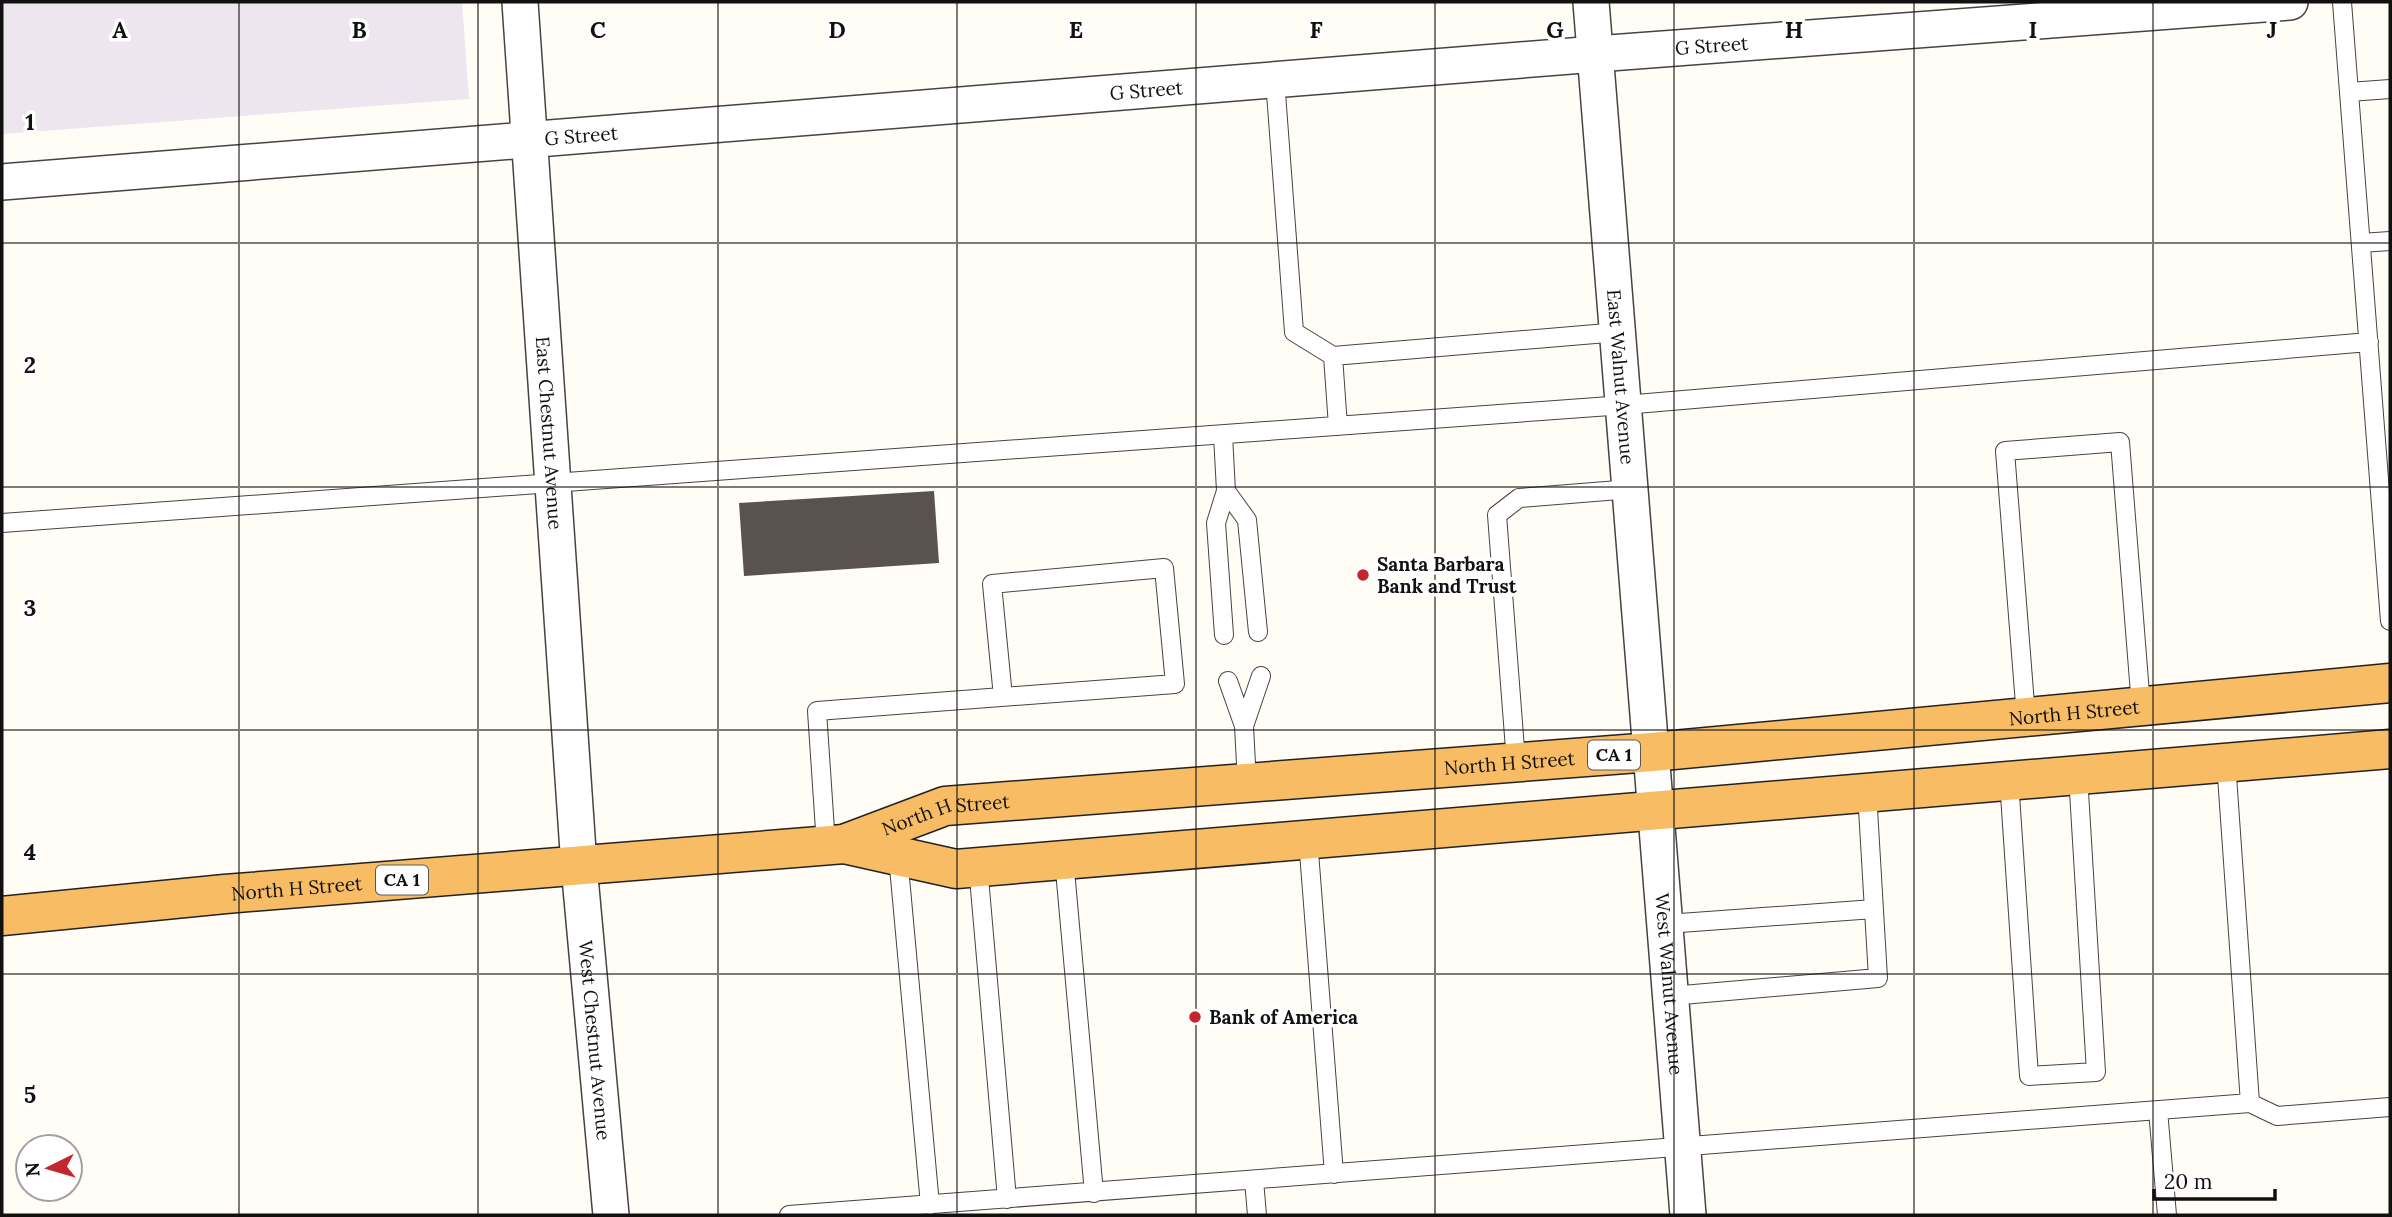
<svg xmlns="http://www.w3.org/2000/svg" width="2392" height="1217" viewBox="0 0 2392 1217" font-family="Lora,serif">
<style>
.industrial{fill:#eee6ef}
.building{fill:#5a524d}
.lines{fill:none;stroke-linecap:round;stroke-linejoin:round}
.service-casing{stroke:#444;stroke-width:20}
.minor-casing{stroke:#444;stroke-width:38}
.trunk-casing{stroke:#222;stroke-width:41}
.service{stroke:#fff;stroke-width:18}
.minor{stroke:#fff;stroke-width:35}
.trunk{stroke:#f7bc64;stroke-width:38}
.grid{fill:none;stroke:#111;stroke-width:2;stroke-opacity:0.55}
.poi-dot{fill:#c4262e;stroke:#fff;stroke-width:2.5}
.labels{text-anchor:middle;stroke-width:7;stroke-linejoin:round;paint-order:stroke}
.shield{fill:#fff;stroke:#585858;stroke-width:2}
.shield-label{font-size:18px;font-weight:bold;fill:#111}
.street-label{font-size:19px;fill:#111;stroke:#fff}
.poi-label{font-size:19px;font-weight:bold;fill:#111;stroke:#fff;text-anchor:start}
.grid-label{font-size:23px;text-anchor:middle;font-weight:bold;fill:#111;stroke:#fff;stroke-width:7;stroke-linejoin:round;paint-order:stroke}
</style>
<rect width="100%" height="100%" fill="#fffdf5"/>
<!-- industrial -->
<path class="industrial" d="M2 2H462L469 99 2 134Z"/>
<!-- building -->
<path class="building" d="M934 491 939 563 744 576 739 503Z"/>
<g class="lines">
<defs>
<path id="service" d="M2342 2 2390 621
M1275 80 1294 332 1333 356
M2349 92 2390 89
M2361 243 2390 241
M1338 426 1333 356 1619 332
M1223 435 1226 491 1216 523 1224 635
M1226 491 1247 520 1258 632
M2 523 1624 405 2369 342
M1228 681 1244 726 1247 783
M2026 717 2005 451 2120 442 2141 706
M1244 726 1261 676
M1516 762 1497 515 1519 498 1631 489
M2226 762 2250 1103
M2009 780 2029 1076 2096 1072 2078 775
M1308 839 1334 1174
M826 845 817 711 1175 684 1164 568 992 584 1003 697
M898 856 930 1205
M1064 859 1094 1193
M978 866 1007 1199
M1666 924 1874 909
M1671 996 1878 978 1867 792
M2158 1110 2167 1215
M1254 1180 1257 1215
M789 1215 2250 1103 2277 1116 2390 1107"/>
<g id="minor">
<path id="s1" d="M520 2 579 866 611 1215"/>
<path id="s2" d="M1591 2 1688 1215"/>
<path id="s3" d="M2 182 1596 54 2290 2"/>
</g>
<g id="trunk">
<path d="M844 844 956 869 2390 749"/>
<path id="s4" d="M2 916 225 894 844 844 945 806 1652 752 2390 683"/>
</g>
</defs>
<!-- service casing -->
<use href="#service" class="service-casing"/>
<!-- minor casing -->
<use href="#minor" class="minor-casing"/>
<!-- trunk casing -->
<use href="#trunk" class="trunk-casing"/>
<!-- service -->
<use href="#service" class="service"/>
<!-- minor -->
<use href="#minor" class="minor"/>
<!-- trunk -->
<use href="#trunk" class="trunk"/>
</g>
<!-- grid -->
<path class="grid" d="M239 2V1215M478 2V1215M718 2V1215M957 2V1215M1196 2V1215M1435 2V1215M1674 2V1215M1914 2V1215M2153 2V1215M2 243H2390M2 487H2390M2 730H2390M2 974H2390"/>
<!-- markers -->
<g class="poi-dot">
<circle cx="1363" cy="575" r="7"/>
<circle cx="1195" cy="1017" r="7"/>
</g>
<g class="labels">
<!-- shield labels -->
<g class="shield">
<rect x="1588" y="740.5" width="52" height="29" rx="5"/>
<rect x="376" y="865.5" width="52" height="29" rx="5"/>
</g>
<g class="shield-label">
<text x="1614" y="761">CA 1</text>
<text x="402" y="886">CA 1</text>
</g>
<!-- street labels -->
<g class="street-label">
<text dy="7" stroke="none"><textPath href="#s3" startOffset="1715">G Street</textPath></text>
<text dy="7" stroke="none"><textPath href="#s3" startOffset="1148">G Street</textPath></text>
<text dy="7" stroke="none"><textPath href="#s3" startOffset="581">G Street</textPath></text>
<text dy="7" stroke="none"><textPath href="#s2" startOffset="376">East Walnut Avenue</textPath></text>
<text dy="7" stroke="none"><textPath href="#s1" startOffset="432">East Chestnut Avenue</textPath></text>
<text dy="7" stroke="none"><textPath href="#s4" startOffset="2086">North H Street</textPath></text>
<text dy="7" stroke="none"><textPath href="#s4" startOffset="1519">North H Street</textPath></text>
<text dy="7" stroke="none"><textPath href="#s4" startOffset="952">North H Street</textPath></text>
<text dy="7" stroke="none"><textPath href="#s4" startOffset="296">North H Street</textPath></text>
<text dy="7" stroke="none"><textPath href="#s2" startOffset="985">West Walnut Avenue</textPath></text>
<text dy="7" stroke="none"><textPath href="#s1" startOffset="1041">West Chestnut Avenue</textPath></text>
</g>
<!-- poi labels -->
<g class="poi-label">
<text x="1377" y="571">Santa Barbara<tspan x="1377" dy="22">Bank and Trust</tspan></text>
<text x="1209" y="1024">Bank of America</text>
</g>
</g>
<g class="grid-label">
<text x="120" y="38">A</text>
<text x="359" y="38">B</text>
<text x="598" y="38">C</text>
<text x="837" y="38">D</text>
<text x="1076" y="38">E</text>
<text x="1316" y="38">F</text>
<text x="1555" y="38">G</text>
<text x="1794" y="38">H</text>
<text x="2033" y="38">I</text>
<text x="2272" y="38">J</text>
<text x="30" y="130">1</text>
<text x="30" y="373">2</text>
<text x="30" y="616">3</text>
<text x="30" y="860">4</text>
<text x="30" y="1103">5</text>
</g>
<!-- border -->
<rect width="2392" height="1217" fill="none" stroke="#111111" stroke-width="7"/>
<!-- north arrow -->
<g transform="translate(49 1168) rotate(265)"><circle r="33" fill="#ffffff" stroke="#a0a0a0" stroke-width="2"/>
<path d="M0-5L12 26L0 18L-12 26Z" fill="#c4262e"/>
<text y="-10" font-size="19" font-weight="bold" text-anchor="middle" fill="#111111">N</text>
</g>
<!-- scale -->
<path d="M2154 1189v10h121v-10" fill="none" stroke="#111111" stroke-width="3.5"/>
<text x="2164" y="1189" font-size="21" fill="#111111" stroke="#ffffff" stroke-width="5" paint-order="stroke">20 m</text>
</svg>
